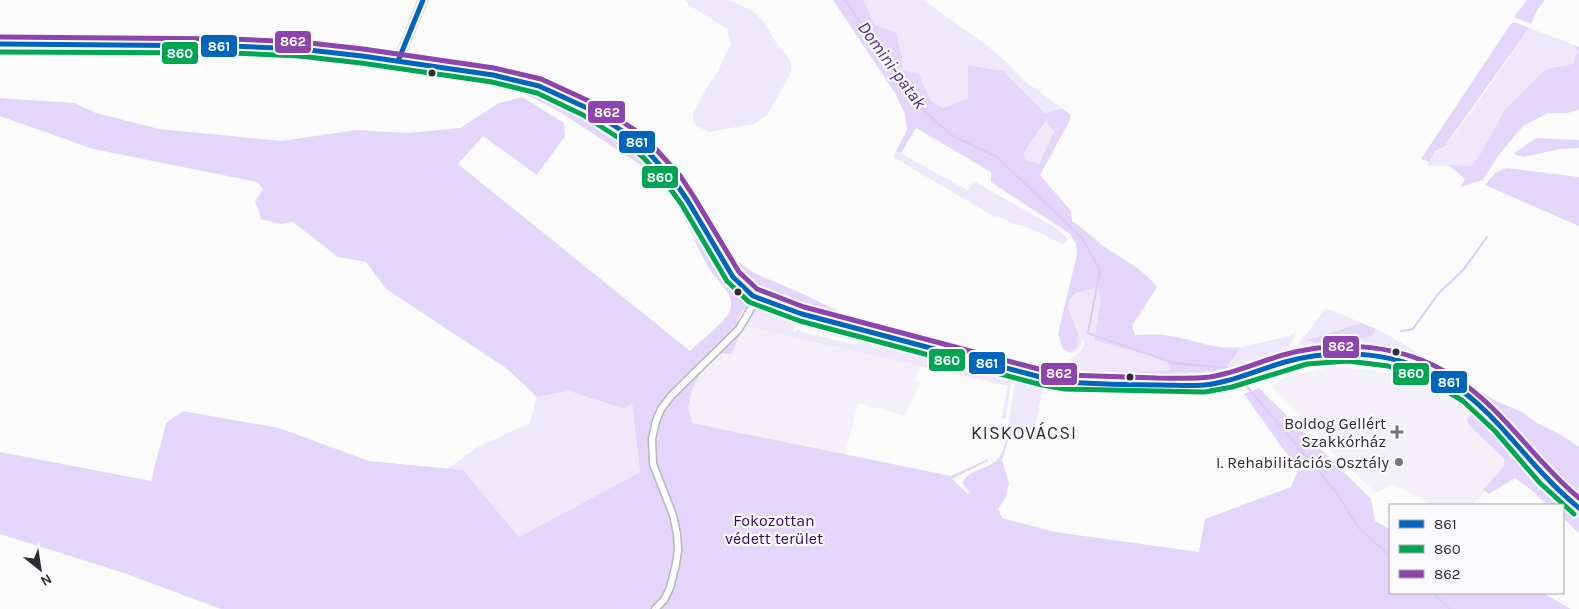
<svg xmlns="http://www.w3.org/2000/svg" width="1579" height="609" viewBox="0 0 1579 609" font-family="Karla,sans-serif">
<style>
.built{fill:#f3f0f8}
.green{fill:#eee9fa}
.forest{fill:#e2d6fb;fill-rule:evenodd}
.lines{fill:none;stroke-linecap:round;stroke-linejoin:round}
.stream{stroke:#dacbfa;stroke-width:2}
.minor-casing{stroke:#b7b6b9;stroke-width:9}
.major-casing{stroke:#d8d7d9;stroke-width:11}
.minor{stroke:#fefeff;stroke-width:6}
.major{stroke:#ebe9ee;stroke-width:9}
.bus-1-casing{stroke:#fafafd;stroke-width:9}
.bus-2-casing{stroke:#fafafd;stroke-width:9}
.bus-3-casing{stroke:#fafafd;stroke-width:9}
.bus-1{stroke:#0065bd;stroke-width:5}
.bus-2{stroke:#00a651;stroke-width:5}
.bus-3{stroke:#8e44ad;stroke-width:5}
.bus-dot{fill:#2e2c32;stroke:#fafafd;stroke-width:2}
.poi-dot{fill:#767479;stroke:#fafafd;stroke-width:2}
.labels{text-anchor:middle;stroke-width:4.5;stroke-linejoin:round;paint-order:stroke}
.poi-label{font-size:16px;fill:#2e2c32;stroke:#fafafd;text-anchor:end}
.park-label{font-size:16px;fill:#380567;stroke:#fafafd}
.water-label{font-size:18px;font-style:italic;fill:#502885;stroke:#fafafd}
.neighbourhood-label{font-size:18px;letter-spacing:1px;fill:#2e2c32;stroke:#fafafd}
.line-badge{stroke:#fafafd;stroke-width:2}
.badge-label{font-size:14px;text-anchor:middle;font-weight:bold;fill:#fff}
</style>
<rect width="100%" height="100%" fill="#fbfbfc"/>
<!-- built -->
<path class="built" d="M745 326 921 366 914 380 920 383 905 416 858 403 845 454 692 423 688 407 692 390 702 369 721 353Z
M1334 366 1411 376 1454 390 1471 404 1464 419 1507 463 1473 505H1433L1392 484 1376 493 1328 448 1329 444 1271 386 1287 377Z"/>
<!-- green -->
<path class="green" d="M685 0H729L746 8 755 13 764 22 775 41 791 61V73L773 105 767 115 754 124 709 132 697 126 693 121V114L707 87 718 72 723 59 731 44 727 29 689 5Z
M863 0H923L985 44 1002 58 1026 82 1062 108 1045 113 1003 71 968 65V98L943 108 931 101 919 74 902 69V57L875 25Z
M1529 28 1574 45 1577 52 1573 63C1563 68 1555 65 1544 71L1504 111 1479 156 1470 166H1427C1430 155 1442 150 1449 141 1477 105 1503 66 1529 28Z
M1048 120 1054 130 1039 165 1025 159 1024 152Z
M896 151 968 190 974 181 1058 229 1068 239 1065 243 1062 244 1041 233 1024 226 1013 224 997 216 995 217 893 157Z
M652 166 683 204 701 239 694 240C683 214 671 189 650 170Z
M1095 288 1101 297 1094 340 1167 361 1171 368 1167 371 1087 373 1089 377H1067C1067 373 1067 368 1068 364 1072 353 1083 356 1085 341L1082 339C1081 347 1079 352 1070 353L1073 351 1078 333 1067 309 1069 300 1076 293Z
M754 303 794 317 796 320 793 332 799 329 802 332 857 345 858 342 809 329 801 324 804 319 1011 375 1012 377 1006 418 1001 420 1008 386 745 326 742 329Z
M1326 308 1362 323 1307 339 1373 335 1376 329C1393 337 1408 347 1424 357L1417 363 1401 356 1402 354 1399 351 1386 346 1385 349 1334 346 1317 348 1290 355Z
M1296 332 1293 340 1281 358 1224 378 1200 381H1172L1141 376 1215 371 1226 368 1241 347 1290 336Z
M948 343 996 356 1061 368 1059 375 1052 377 947 348Z
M1020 376 1043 381V384L1036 425H1032L1030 437 1007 434 1014 388 1017 377Z
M569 391 625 409 632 402 640 472 519 537 463 470 447 469 476 448 530 423 537 397Z
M1474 409H1478L1523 461 1516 458 1485 428 1488 423 1478 414 1467 420 1469 425 1465 418Z"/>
<!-- forest -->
<path class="forest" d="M833 0H863L875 25 896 33 902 57V69L919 74 931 101 943 108 968 98V65L1003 71 1045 113 1062 108 1070 114V120L1040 175 1071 211 1072 221C1083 228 1092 237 1102 245 1121 259 1143 268 1157 287L1132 326 1135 335C1144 335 1154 334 1163 335 1189 337 1214 351 1241 347L1226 368 1215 371 1141 376 1089 377 1087 372 1167 371 1171 368 1167 361 1094 340 1101 297 1095 288 1076 293 1069 300 1068 309 1078 333 1077 347 1070 353 1063 349 1058 334 1077 254 1076 244 1070 234 991 182V172L916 128 901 153 896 151 907 130 905 114 895 93ZM1047 120 1049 126 1054 131 1039 164 1025 159 1024 152Z
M1527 0H1545L1538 9 1531 24 1514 17Z
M1514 22 1529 28 1444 147 1436 151 1429 162 1421 159 1510 25Z
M1574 45 1579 47V110L1567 113H1548L1523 126 1498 156 1483 180 1460 187 1465 179 1449 165 1471 166 1479 156 1504 111 1544 71C1555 65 1563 68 1573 63L1577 52Z
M514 85C526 89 538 92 550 96 589 111 623 137 652 166L650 170C603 144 562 106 509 88Z
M522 97 564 123 565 136 537 175 483 136 458 164 690 351C701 340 725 323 730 310 736 295 718 282 711 271 704 261 700 250 694 240L701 239 732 288 748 298 749 302 737 320 742 329 732 354 721 353 702 369 692 390 688 407 692 423 951 476 988 459V461L952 479 968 494 969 492 962 483C971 466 991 471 1001 455 1003 451 1005 444 1006 440H1008L1002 460 1009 483 1006 497 998 509 1002 518 1055 532 1199 552 1205 519 1291 487 1298 470 1244 394 1259 388 1371 499 1375 521 1390 529V593H1543L1571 609H221L124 573 0 534V452L151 481 166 423 183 411 279 428 369 461 463 470 519 537 640 472 632 403 625 409 569 391 537 397 506 368 386 289 366 262 338 257 293 222 280 224 261 219 259 211 255 202 263 189 257 182 93 149 0 116V98L74 103 96 113 159 129 282 141 356 130 408 133 460 128 499 103Z
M1536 138 1579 140V148L1561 149 1523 157 1513 154Z
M1506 168 1579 177V226L1485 185 1495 173Z
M719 235 732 257 754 273 801 293 842 313 948 343 947 348 774 301 753 290 739 279 714 241Z
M1362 323 1376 329 1373 335 1364 338 1318 344 1303 338 1309 339Z
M1425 360H1429L1494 400 1522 412 1537 423 1563 436 1579 447V505L1537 463 1489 407 1465 387 1423 363Z
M1478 414 1488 423 1485 428 1516 458 1523 461 1557 499 1579 515V533L1563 518V505H1548L1530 489 1515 478 1489 494 1483 490 1504 466V459L1469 425 1467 420 1472 415Z"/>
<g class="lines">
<!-- stream -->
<path class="stream" d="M845 0 921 108 951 135 997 157 1082 238 1100 270 1088 333 1173 363 1228 368 1236 374
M1401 331 1413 329 1438 294 1464 269 1487 237
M1243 382 1333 488 1359 528 1390 556
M1433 593 1450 609"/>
<defs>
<path id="minor" d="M655 609 664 600 670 588 676 564 678 550 677 534 673 515 653 464 652 439 656 421 661 409 671 396 739 329 757 298"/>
<path id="major" d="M0 44 231 46 300 49 362 56 493 75 539 86 587 108 630 136 649 153 675 182 688 201 733 277 753 296 802 314 1044 378 1065 382C1094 384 1123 384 1152 385 1172 385 1192 387 1212 384 1237 380 1260 369 1285 362 1339 346 1400 352 1449 382 1502 414 1530 471 1579 508
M398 61 423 0"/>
</defs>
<!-- minor casing -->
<use href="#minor" class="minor-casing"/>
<!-- major casing -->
<use href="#major" class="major-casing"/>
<!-- minor -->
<use href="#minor" class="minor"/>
<!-- major -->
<use href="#major" class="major"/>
<defs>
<path id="bus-1" d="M0 44 231 46 300 49 362 56 493 75 539 86 587 108 630 136 649 153 675 182 688 201 733 277 753 296 802 314 1044 378 1065 382C1096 384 1128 385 1160 385 1177 385 1195 387 1212 384 1237 380 1260 369 1285 362 1340 347 1400 352 1449 382 1488 406 1514 444 1546 477 1556 488 1567 498 1579 508
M398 61 423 0"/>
<path id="bus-2" d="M0 52 231 53 299 56 361 63 492 82 537 93 583 115 625 142 644 158 669 187 682 205 727 281 749 302 800 321 1042 385 1065 389 1205 392 1232 387 1307 364 1348 361 1388 366 1427 379 1463 401 1495 431 1540 483 1574 514"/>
<path id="bus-3" d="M0 37 231 39 301 42 363 49 494 68 541 79 591 102 635 130 654 147 681 177 694 197 739 272 757 289 804 307 1046 371 1066 375C1096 376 1127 377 1157 378 1175 378 1192 379 1210 377 1235 373 1258 362 1283 355 1339 339 1404 344 1454 377 1504 409 1534 461 1579 498"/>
</defs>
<!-- bus-1 casing -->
<use href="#bus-1" class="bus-1-casing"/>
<!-- bus-2 casing -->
<use href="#bus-2" class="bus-2-casing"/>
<!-- bus-3 casing -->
<use href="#bus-3" class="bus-3-casing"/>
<!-- bus-1 -->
<use href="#bus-1" class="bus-1"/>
<!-- bus-2 -->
<use href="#bus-2" class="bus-2"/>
<!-- bus-3 -->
<use href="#bus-3" class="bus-3"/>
</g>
<!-- markers -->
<g class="bus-dot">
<circle cx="432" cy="73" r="4.5"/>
<circle cx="738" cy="292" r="4.5"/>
<circle cx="1396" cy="352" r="4.5"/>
<circle cx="1130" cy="377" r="4.5"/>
</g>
<g class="poi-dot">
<path d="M1394.5 424.5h5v5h5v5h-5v5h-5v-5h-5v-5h5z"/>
<circle cx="1399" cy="462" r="5"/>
</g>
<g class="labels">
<!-- poi labels -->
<g class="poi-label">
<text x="1386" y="429">Boldog Gellért<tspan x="1386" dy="18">Szakkórház</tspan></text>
<text x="1389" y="468">I. Rehabilitációs Osztály</text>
</g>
<!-- park labels -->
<g class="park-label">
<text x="774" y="526">Fokozottan<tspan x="774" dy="18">védett terület</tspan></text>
</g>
<!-- water labels -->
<g class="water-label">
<text transform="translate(892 65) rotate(54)" y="6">Domini-patak</text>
</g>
<!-- neighbourhood labels -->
<g class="neighbourhood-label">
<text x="1024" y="439">KISKOVÁCSI</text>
</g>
</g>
<g class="line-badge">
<rect x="274" y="30" width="38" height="24" rx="5" fill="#8e44ad"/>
<rect x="200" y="34" width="38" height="24" rx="5" fill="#0065bd"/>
<rect x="161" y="41" width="38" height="24" rx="5" fill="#00a651"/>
<rect x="587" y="100" width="39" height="24" rx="5" fill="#8e44ad"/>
<rect x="618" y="130" width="38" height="24" rx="5" fill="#0065bd"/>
<rect x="641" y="165" width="38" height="24" rx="5" fill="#00a651"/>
<rect x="1322" y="335" width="38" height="24" rx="5" fill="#8e44ad"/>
<rect x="928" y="348" width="38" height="24" rx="5" fill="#00a651"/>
<rect x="968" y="351" width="38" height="24" rx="5" fill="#0065bd"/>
<rect x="1040" y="362" width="38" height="24" rx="5" fill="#8e44ad"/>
<rect x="1392" y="362" width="38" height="24" rx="5" fill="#00a651"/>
<rect x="1430" y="370" width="38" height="24" rx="5" fill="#0065bd"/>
</g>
<g class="badge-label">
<text x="293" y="46">862</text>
<text x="219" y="51">861</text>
<text x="180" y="58">860</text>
<text x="607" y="117">862</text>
<text x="637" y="147">861</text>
<text x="660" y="182">860</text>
<text x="1341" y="351">862</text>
<text x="947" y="365">860</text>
<text x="987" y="368">861</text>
<text x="1059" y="378">862</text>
<text x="1411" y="378">860</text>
<text x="1449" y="387">861</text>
</g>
<!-- legend -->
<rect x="1389" y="504" width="175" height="90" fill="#fafafd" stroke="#a8a8ac"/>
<rect x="1399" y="520" width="25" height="8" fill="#0065bd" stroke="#a8a8ac"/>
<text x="1434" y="529" font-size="15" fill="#2e2c32">861</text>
<rect x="1399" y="545" width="25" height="8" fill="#00a651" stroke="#a8a8ac"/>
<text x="1434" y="554" font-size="15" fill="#2e2c32">860</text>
<rect x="1399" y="570" width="25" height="8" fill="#8e44ad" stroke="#a8a8ac"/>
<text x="1434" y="579" font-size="15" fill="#2e2c32">862</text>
<!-- north arrow -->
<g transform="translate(40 569) rotate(150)" stroke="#fafafd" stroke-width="4" paint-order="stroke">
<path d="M0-4L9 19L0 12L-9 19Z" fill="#2e2c32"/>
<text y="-8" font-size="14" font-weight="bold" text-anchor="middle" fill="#2e2c32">N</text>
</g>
</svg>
